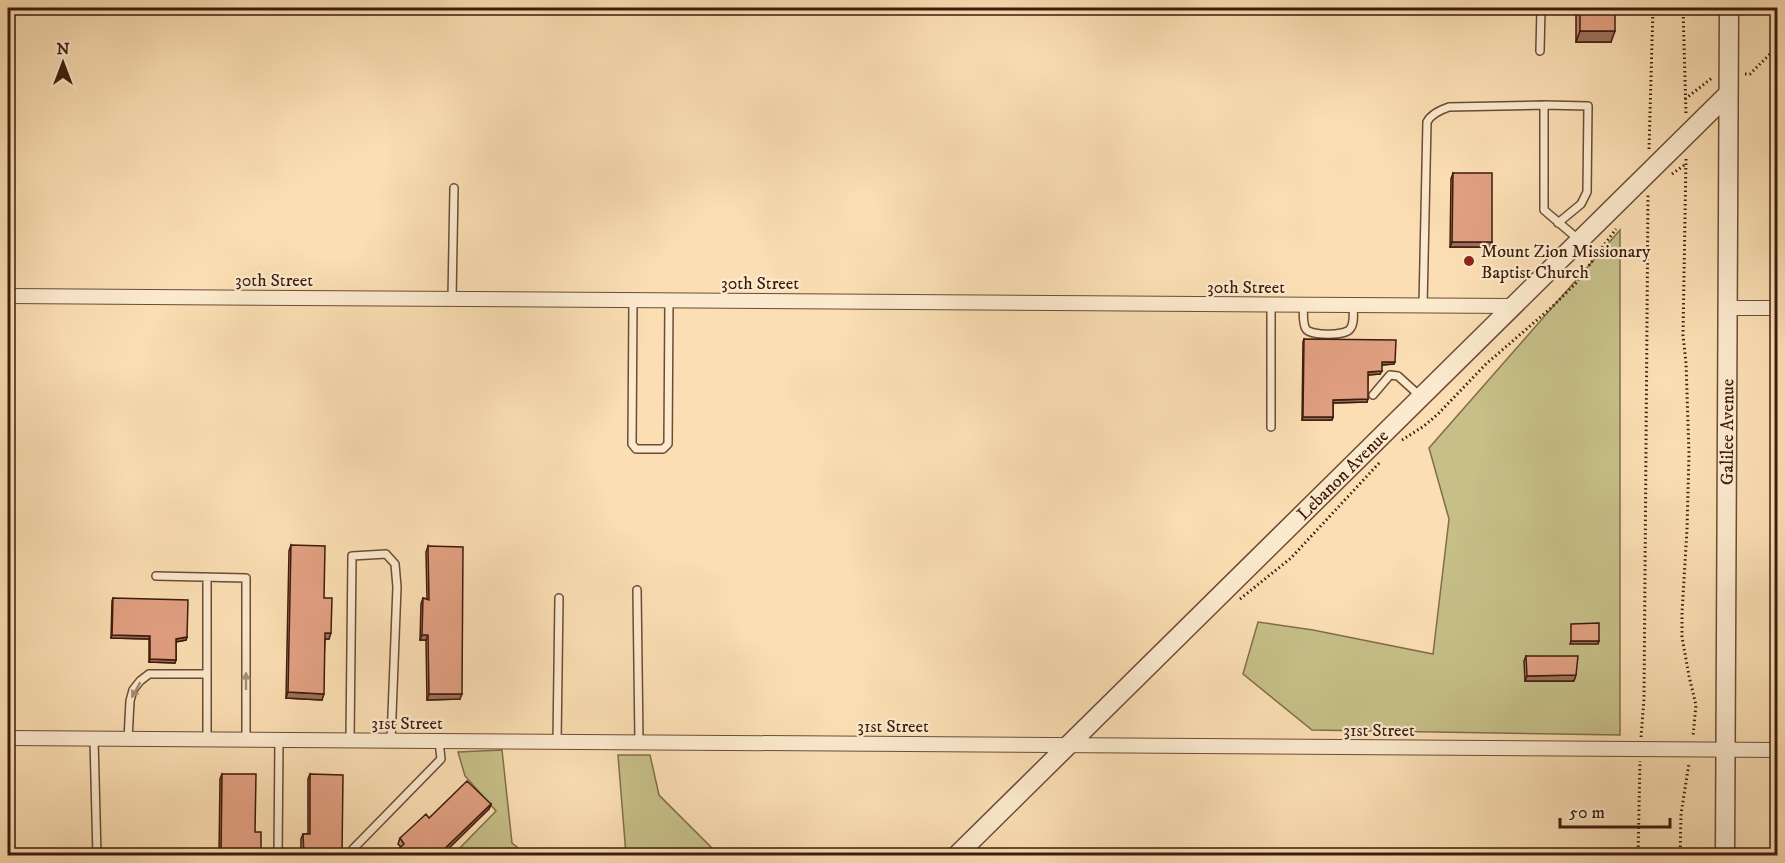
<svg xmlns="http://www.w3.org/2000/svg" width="1785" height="863" viewBox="0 0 1785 863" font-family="'IM FELL DW Pica',serif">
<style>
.green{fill:#c6bf88;stroke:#826d4a;stroke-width:1.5}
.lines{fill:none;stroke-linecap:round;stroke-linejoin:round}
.service-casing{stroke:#6c4c36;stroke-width:10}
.minor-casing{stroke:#6c4c36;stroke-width:16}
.tertiary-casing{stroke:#6c4c36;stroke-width:21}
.path{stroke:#3d1b0c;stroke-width:3;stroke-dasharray:1.5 3;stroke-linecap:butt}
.service{stroke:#fceace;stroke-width:7}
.minor{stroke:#fceace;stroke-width:14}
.tertiary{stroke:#fceace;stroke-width:18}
.wall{fill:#c28a70;stroke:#3d1b0c;stroke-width:1.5}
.shaded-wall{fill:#9e705b;stroke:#3d1b0c;stroke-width:1.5}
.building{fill:#e2a082;stroke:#3d1b0c;stroke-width:1.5}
.oneway{fill:#a68d77}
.poi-dot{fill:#8f2418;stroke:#fceace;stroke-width:2}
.labels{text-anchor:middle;stroke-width:4.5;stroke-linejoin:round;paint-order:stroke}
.poi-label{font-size:18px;fill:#3d1b0c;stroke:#fceace;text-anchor:start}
.street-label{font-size:18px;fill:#3d1b0c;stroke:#fceace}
</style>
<rect width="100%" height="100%" fill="#fbdeb3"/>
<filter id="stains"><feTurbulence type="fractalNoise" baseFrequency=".00333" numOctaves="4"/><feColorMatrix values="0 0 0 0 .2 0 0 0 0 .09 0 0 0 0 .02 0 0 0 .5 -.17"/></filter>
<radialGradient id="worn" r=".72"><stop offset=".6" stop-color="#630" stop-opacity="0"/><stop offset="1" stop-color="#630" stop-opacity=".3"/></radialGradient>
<!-- green -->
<path class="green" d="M1620 230V735L1312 730 1243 674 1258 622 1313 630 1433 654 1449 519 1429 448Z
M502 750 512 843 527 855 452 856 496 811 465 776 458 752Z
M618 755H650L659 795 719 855H626Z"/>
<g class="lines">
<defs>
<path id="service" d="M1540 51 1541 8
M1544 105 1588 106 1587 192 1581 204 1558 223
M452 299 454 188
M633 300 632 444 636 449H663L668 444 669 301
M1271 305V427
M1303 305C1304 312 1302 323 1306 329 1311 336 1345 336 1350 329 1355 323 1353 312 1353 305
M1423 306 1427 122C1431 114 1440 110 1449 107L1544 105V210L1578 239
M1373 395 1390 375 1398 376 1421 397
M156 576 246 578V739
M207 577V739
M637 590 639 742
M94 739 97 856
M128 739 130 701 133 690 140 681 149 674H207
M350 740 352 556 386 554 395 564 397 587 391 740
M557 742 559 598
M278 856 279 740
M353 856V849L441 759 439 741"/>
<path id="minor" d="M8 296 1513 306
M1727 308H1778
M8 738 1778 750"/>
<g id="tertiary">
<path id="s1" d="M956 856 1728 94"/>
<path id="s2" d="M1725 856 1729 8"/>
</g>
</defs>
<!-- service casing -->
<use href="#service" class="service-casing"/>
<!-- minor casing -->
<use href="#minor" class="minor-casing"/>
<!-- tertiary casing -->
<use href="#tertiary" class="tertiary-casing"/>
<!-- path -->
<path class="path" d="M1683 8 1686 114
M1745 74H1750L1778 46
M1685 99 1712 78
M1649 149 1653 8
M1686 159 1683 335 1686 363 1689 454 1687 529 1682 613V637L1689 676 1696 705 1693 736
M1672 174 1686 164
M1402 440 1424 426 1438 414 1486 364 1552 307 1576 283 1616 229
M1240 599 1291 558 1381 461
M1641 737 1644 699 1648 195
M1638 856 1640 761
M1680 856 1681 814 1689 763"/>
<!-- service -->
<use href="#service" class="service"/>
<!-- minor -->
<use href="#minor" class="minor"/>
<!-- tertiary -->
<use href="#tertiary" class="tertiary"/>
</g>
<!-- wall -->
<path class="wall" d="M1576 8H1615L1611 42H1576Z
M1453 173 1492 242 1490 247H1450L1451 179Z
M1304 339 1394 364 1382 365 1380 374 1368 375 1367 402 1333 403V417L1332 420H1302L1303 342Z
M291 545 324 598 329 639H325L322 700 286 698 289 551Z
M428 546 460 699 427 700 426 640H420L421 604 423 598 427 599 426 552Z
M113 598 187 637 186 640 176 642V660L175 663 149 662V639L111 638 112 601Z
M1526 656 1574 681H1525L1524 661Z
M222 774 255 832 261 855H219L220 779Z
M310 774 342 855H301V839L303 834H308V779Z
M491 804 489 809 401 847 398 844 400 838 429 818Z"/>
<!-- shaded-wall -->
<path class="shaded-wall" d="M1580 31H1615L1611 42H1576Z
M1452 242H1492L1490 247H1450Z
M1382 362H1395L1394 364 1381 365Z
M1382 371 1380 374 1367 375 1368 372Z
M1368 399 1367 402 1332 403 1333 400Z
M1303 417H1333L1332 420H1302Z
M325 633H331L329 639H323Z
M112 635 150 636 149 639 111 638Z
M422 635H428L426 640H420Z
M187 637 186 640 175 642 176 639Z
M1571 641H1599L1598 644H1570Z
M150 659 176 660 175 663 149 662Z
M1576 675 1574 681H1525L1527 676Z
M288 692 324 694 322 700 286 698Z
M429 694H462L460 699 427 700Z
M491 804 489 809 442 855H438Z"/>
<!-- building -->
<path class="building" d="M1580 8H1615V31H1580Z
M1453 173H1492V242H1452Z
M1304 339 1396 340 1395 362H1382V371L1368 372V399L1333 400V417H1303Z
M291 545 325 546 324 598H332L331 633H325L324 694 288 692Z
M428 546 463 547 462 694H429L428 635H422L423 598 429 600Z
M113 598 188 600 187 637 176 639V660L150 659V636L112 635Z
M1599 623V641H1571V624Z
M1526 656H1578L1576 675 1527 676Z
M222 774H256L255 832H261V855H221Z
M310 774 343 775 342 855H304L303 834H310Z
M467 781 491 804 438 855H392L404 844 400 838 426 814 429 818Z"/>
<!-- one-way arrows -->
<defs><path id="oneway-solid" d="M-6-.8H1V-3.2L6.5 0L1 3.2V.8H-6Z" transform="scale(1.5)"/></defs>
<g class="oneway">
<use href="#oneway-solid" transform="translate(246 681) rotate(-90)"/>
<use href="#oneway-solid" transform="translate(136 690) rotate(119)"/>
</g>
<!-- markers -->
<circle class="poi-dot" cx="1469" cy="261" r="6"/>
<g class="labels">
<!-- poi labels -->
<g class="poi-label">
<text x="1481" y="257">Mount Zion Missionary<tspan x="1481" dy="21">Baptist Church</tspan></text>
</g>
<!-- street labels -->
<g class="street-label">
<text x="274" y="286">30th Street</text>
<text x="760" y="289">30th Street</text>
<text x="1246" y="293">30th Street</text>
<text dy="6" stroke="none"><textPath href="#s2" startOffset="424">Galilee Avenue</textPath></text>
<text dy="6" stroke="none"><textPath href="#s1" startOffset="543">Lebanon Avenue</textPath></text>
<text x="407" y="729">31st Street</text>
<text x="893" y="732">31st Street</text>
<text x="1379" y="736">31st Street</text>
</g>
</g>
<!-- margin -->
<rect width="1785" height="863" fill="none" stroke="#fbdeb3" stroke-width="30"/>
<rect x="9" y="9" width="1767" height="845" fill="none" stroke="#3d1b0c" stroke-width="3"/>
<rect x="15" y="15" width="1755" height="833" fill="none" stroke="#3d1b0c" stroke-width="1.5"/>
<!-- north arrow -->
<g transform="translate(63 63)" stroke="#fceace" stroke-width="4.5" paint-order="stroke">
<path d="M0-4.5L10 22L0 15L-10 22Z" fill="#3d1b0c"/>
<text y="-9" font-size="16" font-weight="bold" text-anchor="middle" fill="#3d1b0c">N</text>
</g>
<!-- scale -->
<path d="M1560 818v9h110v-9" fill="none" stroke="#3d1b0c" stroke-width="3"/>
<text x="1569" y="818" font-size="18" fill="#3d1b0c" stroke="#fceace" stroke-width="4.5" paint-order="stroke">50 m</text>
<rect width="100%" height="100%" filter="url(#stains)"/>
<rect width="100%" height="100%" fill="url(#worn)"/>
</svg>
